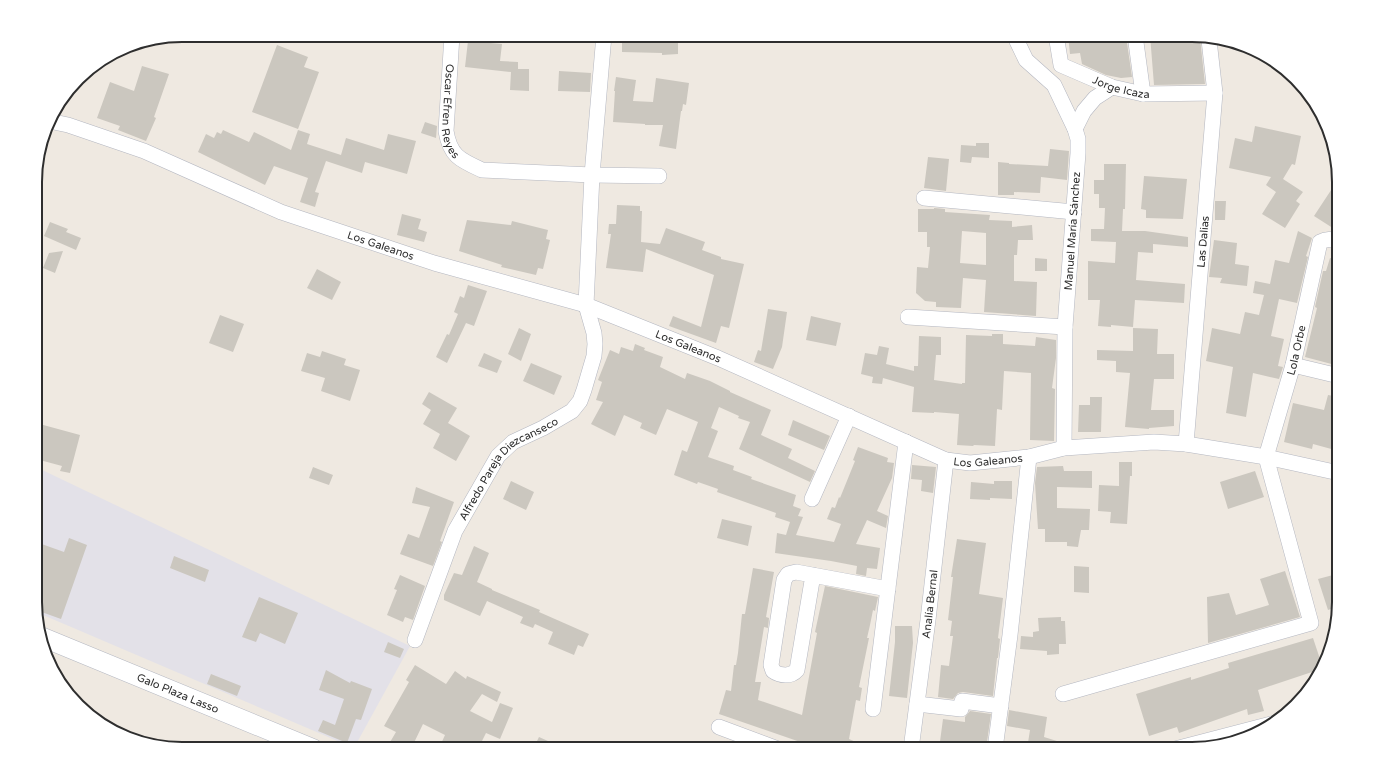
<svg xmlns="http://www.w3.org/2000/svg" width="1374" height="784" viewBox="0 0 1374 784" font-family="'Varela Round',sans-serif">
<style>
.industrial{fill:#e3e1e8}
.building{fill:#cbc7bf;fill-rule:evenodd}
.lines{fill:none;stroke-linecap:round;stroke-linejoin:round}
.minor-casing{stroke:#b4b7c1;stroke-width:16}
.tertiary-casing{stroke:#b4b7c1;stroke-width:20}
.minor{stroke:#fff;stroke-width:15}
.tertiary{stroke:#fff;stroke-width:19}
.labels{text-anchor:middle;stroke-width:3;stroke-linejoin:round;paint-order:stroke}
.street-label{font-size:11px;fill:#2e2e2e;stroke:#fff}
.rim{fill:none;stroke:#2e2e2e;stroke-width:2}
</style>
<rect width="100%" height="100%" fill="#efe9e1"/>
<!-- industrial -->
<path class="industrial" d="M36 467 410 646 354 748 36 612Z"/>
<!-- building -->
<path class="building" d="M622 35H678V54L662 55V53L622 52Z
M1068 35H1118L1119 37 1126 36 1132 77 1121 78 1106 75 1082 64 1080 53 1070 54Z
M1150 35H1190V39L1200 38 1205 84 1154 85Z
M468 41 502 44 500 61 518 62V69H529V91L510 90 511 72 465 67Z
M277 45 308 57 304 67 319 72 298 129 252 112Z
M142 66 169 74 154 117 156 118 146 141 118 130 120 126 97 118 110 82 134 91Z
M559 71 591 73 590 92 558 91Z
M616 77 636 80 633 101 653 102 656 78 689 83 686 105 683 104 682 111H681L676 149 659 146 663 125H645V124L613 122 615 91H614Z
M425 122 437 126 436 138 421 133Z
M1255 126 1301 136 1295 165 1292 164 1283 179 1303 192 1296 201 1300 204 1285 228 1262 214 1276 192 1266 185 1271 177 1229 168 1235 138 1252 142Z
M223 130 249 142 254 132 291 150 298 130 310 134 307 144 341 155 346 138 384 150 388 134 416 141 407 174 365 162 362 173 326 161 315 192 319 193 315 207 300 202 308 178 274 166 265 185 198 152 206 134 214 138 217 132 221 134Z
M976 143H989V158L972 157 971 163 960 162 961 145 976 146Z
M1050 149 1069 151 1067 180 1041 177 1040 193 1014 192V195H998V162L1009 163V164L1048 166Z
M928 157 949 159 946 191 924 188Z
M1104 164H1126L1125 209H1123L1122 231H1145L1188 237V247L1153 244V253L1138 252 1136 280 1185 284 1184 303 1135 300 1133 327 1111 325V327L1098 326 1100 300H1088V261L1115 263 1116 242 1091 241V229H1104L1105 208H1099V194H1094V180H1104Z
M1144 176 1187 179 1183 219 1146 218V210L1141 209Z
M1339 178V232L1314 216Z
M1215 201H1226L1225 220H1215Z
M617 205 640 206V211H642L641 242 660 244 666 228 705 242 702 250 721 257V259L744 264 729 328 721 326 716 343 669 326 673 316 701 327 714 275 646 249 643 272 606 268 611 234H608L609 224H616Z
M934 208 945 209V212L990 215 989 220 1012 221V227L1032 225 1033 240H1018L1017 255H1014V281L1037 282 1036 316 984 312 986 280 963 278 961 308 936 307V302L925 301 916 293 917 267 928 268 930 247H927V232H918V209H934ZM962 231 986 233V265L960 263Z
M402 214 421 219 418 229 427 232 424 242 397 235Z
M467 220 511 225 512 221 548 230 546 239 550 240 543 269 538 268 536 275 501 267 502 265 459 251Z
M50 222 68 229 66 232 81 238 76 250 44 236Z
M1298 231 1312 238 1306 256 1308 257 1297 303 1279 299 1271 336 1284 339 1278 366 1283 367 1279 379 1253 373 1246 417 1226 413 1233 367 1206 361 1212 328 1240 334 1245 312 1259 315 1264 295 1253 293 1255 281 1270 284 1275 260 1289 263Z
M1214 240 1237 243 1235 264 1249 266 1247 286 1220 283 1222 278 1209 277Z
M63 251 55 273 43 268 49 253Z
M1035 258 1047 259V271H1035Z
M1330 258 1339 260V320L1333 342 1339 344V366L1305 357 1317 308 1315 307 1323 271H1326Z
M317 269 341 282 332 300 307 288Z
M468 285 487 291 474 326 466 323 447 363 436 357 447 334 449 335 458 314 454 312 460 296 464 298Z
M768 309 787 312 782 347 773 369 754 362 758 350 761 351Z
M220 315 244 324 233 352 209 343Z
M811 316 841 323 836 346 806 340Z
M519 328 531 334 521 361 508 354Z
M1133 328 1158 329 1157 354H1174V379H1154L1151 410H1174V426L1149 428V429L1125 427 1130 373 1116 372V361L1097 360V350L1133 351Z
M992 334H1003V344L1035 346 1036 337 1056 340V358L1052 388 1055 389 1054 441 1030 440 1031 373 1004 371 1002 410 997 409 995 446 974 445 973 446 957 445 959 414 934 412V413L912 412 914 387 883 378 882 384 872 383 873 377 861 374 865 353 877 355 879 346 889 348 886 364 914 371V366H918L919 336 941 337V355H936L934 380 962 384V383H965L966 335 992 336Z
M635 344 645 348 644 350 663 357 660 367 685 379 687 373 710 381 730 391V392L771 410 761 435 792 449 788 458 815 471 810 482 739 449 750 422 738 418 739 416 719 407 711 428 718 431 708 457 734 466 733 470 752 477 751 479 796 495 793 506 801 509 798 516 803 517 796 535 834 542 841 524 827 519 831 509 832 507 835 508 839 497 840 498 855 461 853 460 858 447 888 458 887 462 894 463 892 478 877 511 888 516 886 528 867 520 856 544 880 548 877 569 867 568 866 576 856 574 857 566 831 561 775 553 777 533 786 535 790 522 775 517 776 513 717 492 718 489 698 482 697 484 674 475 682 450 687 452 698 422 667 409 656 435 640 428 642 423 624 415 615 436 591 424 603 402 596 400 602 382 598 380 610 350 619 354 621 347 633 351Z
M322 351 346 359 344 365 360 370 350 401 321 391 325 378 301 371 307 353 320 357Z
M484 353 502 361 497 373 478 366Z
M531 363 562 376 554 395 523 381Z
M429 392 457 408 448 423 470 436 456 461 433 448 440 434 423 424 431 410 422 404Z
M1328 395 1339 397V435L1335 450 1313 444 1312 449 1284 442 1293 403 1324 410Z
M1090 397H1102L1101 432H1078L1079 405H1090Z
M793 420 830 436 824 450 788 435Z
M36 423 80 435 70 473 60 471 62 466 36 459Z
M1119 462H1132V476H1130L1127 524 1110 523 1111 512 1098 511 1099 485 1119 486Z
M912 465 936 467 933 493 921 491 922 480 911 479Z
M1063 466 1064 471H1092V488L1057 487V508L1090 509 1089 530H1081L1078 547 1067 546V542H1045V529H1038L1035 483 1037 467Z
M313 467 333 475 329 485 309 478Z
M1255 471 1264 497 1228 509 1220 482Z
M511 481 534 492 526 510 503 499Z
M994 481H1012V499L990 498V500L970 499 971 482 994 484Z
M416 487 454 502 440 541 442 542 433 566 400 554 408 534 419 538 430 507 412 503Z
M722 519 752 526 748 546 717 538Z
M69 538 87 545 61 619 36 610V592L40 582 36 580V542L64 552Z
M957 539 986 543 979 594 1003 598 998 638 1000 639 998 658H997L993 696 963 692 958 693 953 699 938 697 941 665 949 666 953 636H950L952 621 948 620 953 577H951Z
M474 546 489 553 477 582 492 589V590L540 610 539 612 589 634 583 647 578 645 574 655 548 644 553 632 535 624 533 628 520 623 523 617 487 601 480 616 444 600V595L454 573 462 575Z
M174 556 209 570 205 582 170 568Z
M1074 566 1089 567V593L1074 592Z
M753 568 774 572 766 617 769 618 768 628 764 627 755 682H761L758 700 802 715 817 633 815 632 825 586 878 597 875 611 873 610 870 625 867 638H869L859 687 862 688 860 701 856 700 849 739 872 749H805L806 744 719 714 726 690 731 691 734 665H736L738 653 742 614H745Z
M1285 571 1300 617 1208 643 1207 597 1229 593 1236 615 1269 605 1260 579Z
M400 575 425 586 413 620 405 617 403 622 387 615 397 590 394 589Z
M1333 575 1339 595V606L1328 610 1318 579Z
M259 597 298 613 285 644 260 633 256 642 242 637Z
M1061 617V621H1065L1066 644H1059V654L1047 655V651L1020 649 1021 636 1033 637V632L1039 631 1038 618Z
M895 626H912L913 643 907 698 889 696 895 642Z
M1313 638 1322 665 1321 669 1258 690 1264 711 1248 715 1247 709 1179 733 1177 727 1149 736 1136 694 1191 677V680L1229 668 1228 663Z
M388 642 404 649 400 658 384 652Z
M415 665 446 684 455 671 466 679 467 676 501 692 497 702 482 694 470 711 492 722 500 703 513 708 500 739 486 733 478 749H445L440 746 445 735 423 724 411 749H386L396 732 384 726 409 682 406 680Z
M326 670 350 683 351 681 372 689 361 720 356 719 347 743 318 731 323 720 335 725 344 699 319 690Z
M211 674 241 686 237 696 207 684Z
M1009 710 1047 717 1044 737 1073 746V749H1027L1030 730 1007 726Z
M970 711 991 714 986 749H939L943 719 965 722V717Z
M539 737 566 749H533Z"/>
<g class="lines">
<defs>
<g id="minor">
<path id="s1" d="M452 35 446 131C450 156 460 160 482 170L592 175 659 176"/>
<path d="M1014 35 1026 60 1054 85 1075 129 1078 139V153L1065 327 1064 448"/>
<path id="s2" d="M1056 35 1061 65 1112 87 1143 94 1215 93"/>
<path d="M1135 35 1143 94"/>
<path id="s3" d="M49 121 68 125 144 151 281 212 434 263 586 305 718 358 946 460 970 463 1029 457 1064 448 1154 442 1186 444 1266 457 1339 473"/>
<path d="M1075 129 1084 111 1095 98 1112 87"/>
<path d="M924 198 1074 212"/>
<path d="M908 317 1065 327"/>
<path d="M1293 365 1339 376"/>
<path id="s4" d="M1186 444 1215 93 1209 40"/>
<path d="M812 499 849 416"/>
<path d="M813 575 797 670C791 677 780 676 773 671L771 665 784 580 788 574 796 572 888 589"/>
<path id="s5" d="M415 640 455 531 498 456 513 442 543 428 572 411 580 401 584 390 594 356 595 344 594 333 586 305 592 175 604 35"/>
<path id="s6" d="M1063 694 1311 623 1266 457 1293 365 1320 242C1327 238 1332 239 1339 243"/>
<path d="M917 704 961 709 962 701 1001 706"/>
<path d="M873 709 906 442"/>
<path d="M719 727 778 749"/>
<path id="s7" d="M911 749 928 620 946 460"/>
<path d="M995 749 1010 635 1029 457"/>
<path d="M1175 749 1275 723"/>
</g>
<g id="tertiary">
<path id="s8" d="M42 637 314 749"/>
</g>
</defs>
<!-- minor casing -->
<use href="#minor" class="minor-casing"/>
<!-- tertiary casing -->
<use href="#tertiary" class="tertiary-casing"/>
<!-- minor -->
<use href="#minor" class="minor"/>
<!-- tertiary -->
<use href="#tertiary" class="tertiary"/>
</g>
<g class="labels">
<!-- street labels -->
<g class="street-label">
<text dy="4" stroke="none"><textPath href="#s2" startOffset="95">Jorge Icaza</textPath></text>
<text dy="4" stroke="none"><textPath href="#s1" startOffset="77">Oscar Efren Reyes</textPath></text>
<text transform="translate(1072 231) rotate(-86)" y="4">Manuel María Sánchez</text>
<text dy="4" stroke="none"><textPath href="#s4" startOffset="203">Las Dalias</textPath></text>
<text dy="4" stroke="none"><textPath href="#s3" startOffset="355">Los Galeanos</textPath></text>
<text dy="4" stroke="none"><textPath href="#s3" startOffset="679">Los Galeanos</textPath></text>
<text dy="4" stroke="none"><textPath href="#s6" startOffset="541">Lola Orbe</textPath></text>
<text dy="4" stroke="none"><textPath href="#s3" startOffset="1003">Los Galeanos</textPath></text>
<text dy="4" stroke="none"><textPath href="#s5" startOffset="201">Alfredo Pareja Diezcanseco</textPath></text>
<text dy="4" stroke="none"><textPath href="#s7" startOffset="146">Analía Bernal</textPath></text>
<text dy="4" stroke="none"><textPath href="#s8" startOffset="147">Galo Plaza Lasso</textPath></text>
</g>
</g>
<!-- crop -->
<path d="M0 0H1374V784H0ZM182 42H1192A140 140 0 0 1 1332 182V602A140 140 0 0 1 1192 742H182A140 140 0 0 1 42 602V182A140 140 0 0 1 182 42Z" fill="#fff" fill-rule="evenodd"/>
<path class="rim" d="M182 42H1192A140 140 0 0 1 1332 182V602A140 140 0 0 1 1192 742H182A140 140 0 0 1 42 602V182A140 140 0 0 1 182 42Z"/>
</svg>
